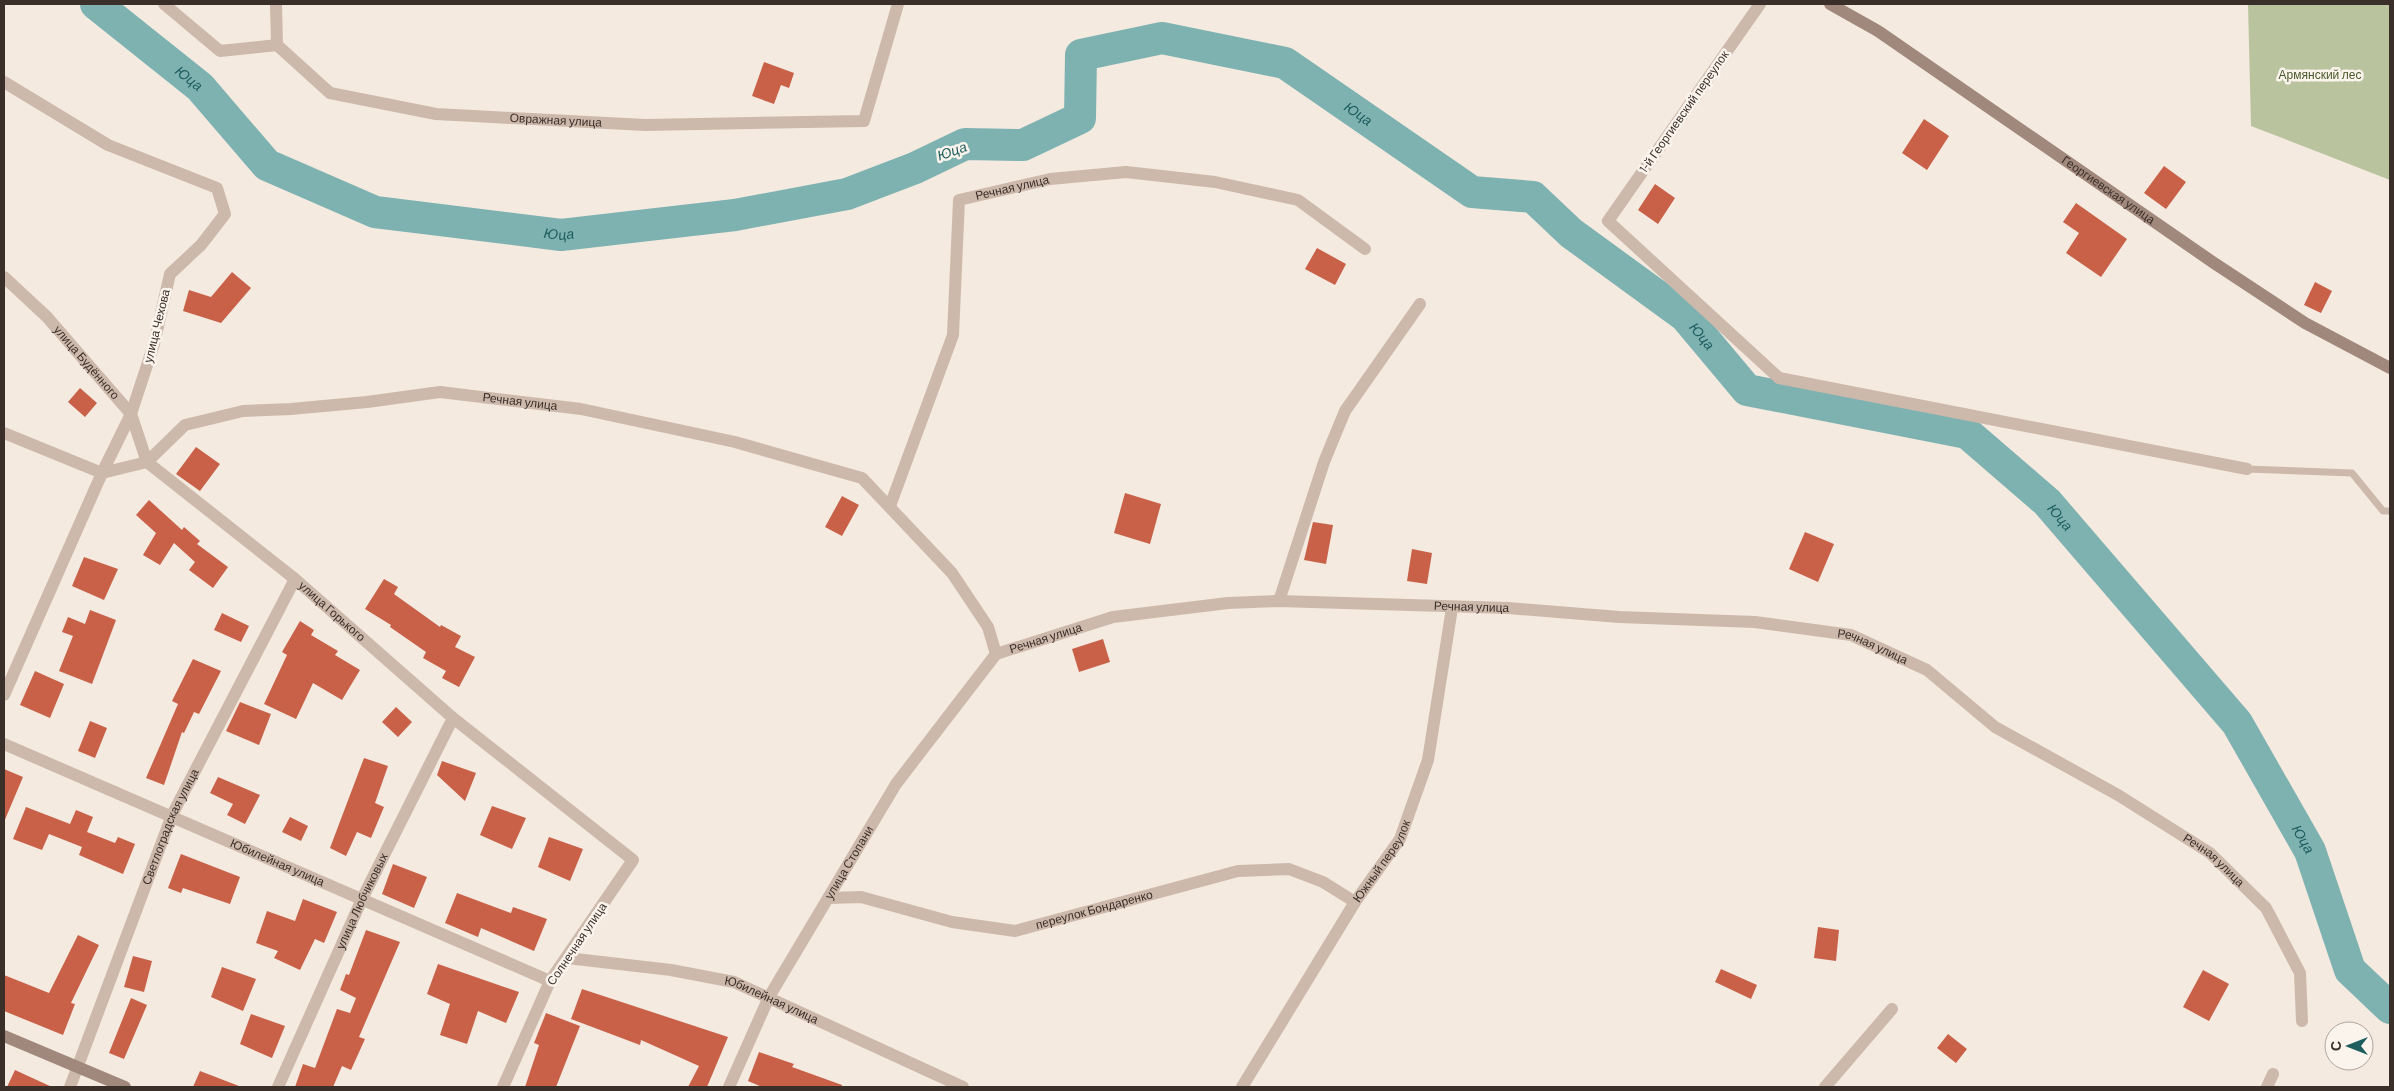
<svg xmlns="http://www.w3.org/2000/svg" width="2394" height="1091" viewBox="0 0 2394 1091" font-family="Barlow,sans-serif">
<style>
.green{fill:#b9c49f}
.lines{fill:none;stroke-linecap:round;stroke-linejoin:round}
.river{stroke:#7eb2b1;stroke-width:32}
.building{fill:#c96149}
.lane{stroke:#cdb9ab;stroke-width:7}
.street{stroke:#cdb9ab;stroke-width:12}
.secondary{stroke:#a1887c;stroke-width:12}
.labels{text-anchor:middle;stroke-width:5;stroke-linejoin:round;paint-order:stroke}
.park-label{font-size:12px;fill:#4c5a2d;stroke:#fbf4ed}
.street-label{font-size:12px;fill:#3b2f2a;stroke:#fbf4ed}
.water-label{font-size:14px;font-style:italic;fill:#1e5d5e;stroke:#fbf4ed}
</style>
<rect width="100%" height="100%" fill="#f4eae0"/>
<!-- green -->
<path class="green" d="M2248 4H2390V180L2251 126Z"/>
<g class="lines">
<!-- river -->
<path class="river" id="s1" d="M96 4 200 87 267 165 375 212 561 235 735 215 847 194 915 168 965 144 1023 145 1080 118 1081 55 1162 38 1285 63 1472 192 1533 197 1571 233 1685 316 1747 390 1967 433 2047 502 2237 723 2310 851 2350 970 2390 1008"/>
</g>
<!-- building -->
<path class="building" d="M764 62 794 73 789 88 781 85 774 104 752 96Z
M1924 119 1949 136 1927 170 1902 153Z
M2164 166 2186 182 2166 209 2144 193Z
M1655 184 1675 198 1658 224 1638 210Z
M2076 203 2127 239 2101 277 2066 253 2079 233 2063 222Z
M1317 248 1346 264 1335 285 1305 269Z
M232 272 251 288 221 323 183 311 189 290 211 297Z
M2315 282 2332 291 2321 313 2304 305Z
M80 388 97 403 85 417 68 402Z
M196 447 220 464 200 491 176 474Z
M1125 493 1161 504 1150 544 1114 533Z
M842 496 859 505 842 536 825 527Z
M149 500 182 530 184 527 200 541 197 544 228 567 213 588 189 570 195 562 174 543 160 565 143 555 156 533 136 515Z
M1313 522 1333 525 1326 564 1304 560Z
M1805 532 1834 544 1818 582 1789 569Z
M1412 549 1432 553 1427 584 1407 581Z
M84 557 118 569 104 600 72 586Z
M384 579 398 587 394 594 440 627 441 625 461 636 455 647 475 657 459 687 442 678 446 671 423 658 426 652 390 627 391 625 365 609Z
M90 610 116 620 92 684 59 671 73 636 62 632 68 617 85 624Z
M222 613 249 626 241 642 214 630Z
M300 621 314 630 311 635 338 651 335 655 360 670 342 700 313 683 296 719 264 704 287 655 282 652Z
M1103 639 1110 662 1079 672 1072 649Z
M193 659 221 671 199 714 194 712 184 733 182 732 164 785 146 778 178 704 172 701Z
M35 671 64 684 50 718 20 705Z
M240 702 271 714 259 745 226 731Z
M396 707 412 722 398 737 382 722Z
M90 721 107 728 95 758 78 751Z
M364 758 388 766 375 803 384 807 371 838 357 832 346 856 330 848Z
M442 761 476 773 465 801 437 775Z
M4 769 23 777 4 822Z
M218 777 260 795 245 824 227 815 233 804 210 793Z
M492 806 526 818 512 849 480 835Z
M26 807 70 824 76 810 93 817 87 832 115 843 118 837 135 844 123 874 79 855 82 847 49 834 42 850 13 839Z
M290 817 308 826 301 841 282 832Z
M549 837 583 849 570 881 538 867Z
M181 854 240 877 230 904 183 888 181 893 168 888Z
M393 864 427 877 414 908 382 894Z
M457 893 511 913 513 907 547 919 534 951 481 928 478 937 445 923Z
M303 899 337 912 324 943 315 939 300 970 274 958 278 951 256 943 267 911 295 921Z
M1818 927 1839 930 1836 961 1814 958Z
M366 930 400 942 359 1037 365 1039 351 1070 342 1066 333 1087H295L303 1064 315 1068 337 1009 350 1013 356 998 340 990 346 974 349 975Z
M78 935 99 945 71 1003 75 1004 63 1035 4 1011V975L49 993Z
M133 956 152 961 144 992 124 987Z
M438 964 519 992 506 1023 478 1011 467 1044 440 1035 450 1004 427 994Z
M222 967 256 979 243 1011 211 997Z
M1721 969 1757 985 1751 999 1715 982Z
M2203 970 2229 984 2209 1021 2183 1007Z
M582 989 728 1037 707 1087H688L699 1066 641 1040 640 1045 571 1019Z
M131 998 147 1005 124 1059 109 1053Z
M546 1013 580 1026 556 1087H525L539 1045 534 1043Z
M251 1014 285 1026 272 1058 240 1044Z
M1948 1034 1967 1049 1956 1063 1937 1048Z
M759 1052 794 1064 792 1067 842 1085V1087H762L748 1081Z
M15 1070 52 1087H7Z
M200 1071 239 1086V1087H193Z"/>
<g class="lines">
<!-- lane -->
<path class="lane" d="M2247 469 2352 473 2383 511H2390"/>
<!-- street -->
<g class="street">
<path id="s2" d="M164 4 220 51 277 45 330 93 436 114 645 125 864 121 898 4"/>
<path d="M276 4 277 45"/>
<path d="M1760 4 1608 221 1779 378 2247 469"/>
<path d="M4 82 108 145 217 188 225 214 201 245 170 274 154 344 131 414 102 473 4 695"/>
<path id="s3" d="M4 277 47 317 131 414 147 462 185 425 243 411 291 409 367 402 440 392 581 409 735 442 862 478 952 573 988 627 996 654 1113 617 1228 603 1279 601 1508 608 1619 617 1755 622 1851 635 1927 670 1995 727 2118 795 2210 853 2266 908 2300 973 2302 1021"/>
<path id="s4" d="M4 433 102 473 147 462 295 579 453 718 633 860 550 981 503 1087"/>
<path id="s5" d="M890 506 953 335 959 200 1050 179 1126 172 1215 182 1298 200 1365 249"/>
<path d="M1279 601 1324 462 1345 411 1420 304"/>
<path id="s6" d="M4 744 550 981"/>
<path id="s7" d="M829 898 861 897 952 922 1015 931 1238 871 1289 869 1323 882 1355 902"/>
<path id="s8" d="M567 958 671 970 734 982 963 1087"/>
<path id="s9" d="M70 1087 172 815 295 579"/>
<path id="s10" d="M278 1087 362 899 453 718"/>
<path id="s11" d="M729 1087 769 997 896 784 996 654"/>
<path id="s12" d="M1242 1087 1355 902 1400 839 1428 760 1452 608"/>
<path d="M1825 1087 1892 1009"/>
<path d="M2267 1087 2273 1074"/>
</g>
<!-- secondary -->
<g class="secondary">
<path id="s13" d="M1830 4 1878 31 2214 263 2305 323 2390 368"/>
<path d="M4 1036 125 1087"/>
</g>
</g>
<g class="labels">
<!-- park labels -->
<g class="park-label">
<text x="2320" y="79">Армянский лес</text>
</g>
<!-- street labels -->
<g class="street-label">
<text transform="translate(1684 112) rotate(-55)" y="4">1-й Георгиевский переулок</text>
<text dy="4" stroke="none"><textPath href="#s2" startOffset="430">Овражная улица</textPath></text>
<text dy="4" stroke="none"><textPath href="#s5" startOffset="372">Речная улица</textPath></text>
<text dy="4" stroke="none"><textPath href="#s13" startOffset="335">Георгиевская улица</textPath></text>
<text transform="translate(157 326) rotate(-76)" y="4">улица Чехова</text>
<text dy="4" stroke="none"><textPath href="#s3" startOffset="119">улица Будённого</textPath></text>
<text dy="4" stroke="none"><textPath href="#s3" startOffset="629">Речная улица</textPath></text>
<text dy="4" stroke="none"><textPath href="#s3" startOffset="1686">Речная улица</textPath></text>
<text dy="4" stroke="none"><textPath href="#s4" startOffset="390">улица Горького</textPath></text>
<text dy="4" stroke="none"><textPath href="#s3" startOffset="1256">Речная улица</textPath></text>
<text dy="4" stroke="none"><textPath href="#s3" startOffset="2091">Речная улица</textPath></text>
<text dy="4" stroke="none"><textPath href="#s9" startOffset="279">Светлоградская улица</textPath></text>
<text dy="4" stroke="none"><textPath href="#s12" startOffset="266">Южный переулок</textPath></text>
<text dy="4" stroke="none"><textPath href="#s6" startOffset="298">Юбилейная улица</textPath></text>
<text dy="4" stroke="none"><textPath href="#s3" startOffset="2496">Речная улица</textPath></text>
<text dy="4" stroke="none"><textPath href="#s11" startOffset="255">улица Стопани</textPath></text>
<text dy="4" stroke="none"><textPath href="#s10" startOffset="204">улица Любчиковых</textPath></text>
<text dy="4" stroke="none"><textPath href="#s7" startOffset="272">переулок Бондаренко</textPath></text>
<text transform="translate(577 944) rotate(-56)" y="4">Солнечная улица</text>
<text dy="4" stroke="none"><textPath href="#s8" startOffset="210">Юбилейная улица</textPath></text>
</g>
<!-- water labels -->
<g class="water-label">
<text dy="5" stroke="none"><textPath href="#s1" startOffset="119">Юца</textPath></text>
<text dy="5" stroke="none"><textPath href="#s1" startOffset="1440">Юца</textPath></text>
<text transform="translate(952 151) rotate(-19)" y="5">Юца</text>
<text dy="5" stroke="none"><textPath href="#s1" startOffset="539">Юца</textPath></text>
<text dy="5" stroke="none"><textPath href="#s1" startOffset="1859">Юца</textPath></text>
<text dy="5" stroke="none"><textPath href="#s1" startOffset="2279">Юца</textPath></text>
<text dy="5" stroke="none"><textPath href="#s1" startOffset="2684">Юца</textPath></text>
</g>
</g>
<!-- border -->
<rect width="2394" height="1091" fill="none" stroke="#3b2f2a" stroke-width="10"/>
<!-- north arrow -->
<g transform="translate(2349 1046) rotate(270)"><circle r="24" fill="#fbf4ed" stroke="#aea59f"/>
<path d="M0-4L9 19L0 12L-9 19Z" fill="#1e5d5e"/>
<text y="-8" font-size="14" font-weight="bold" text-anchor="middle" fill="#3b2f2a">С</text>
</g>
</svg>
